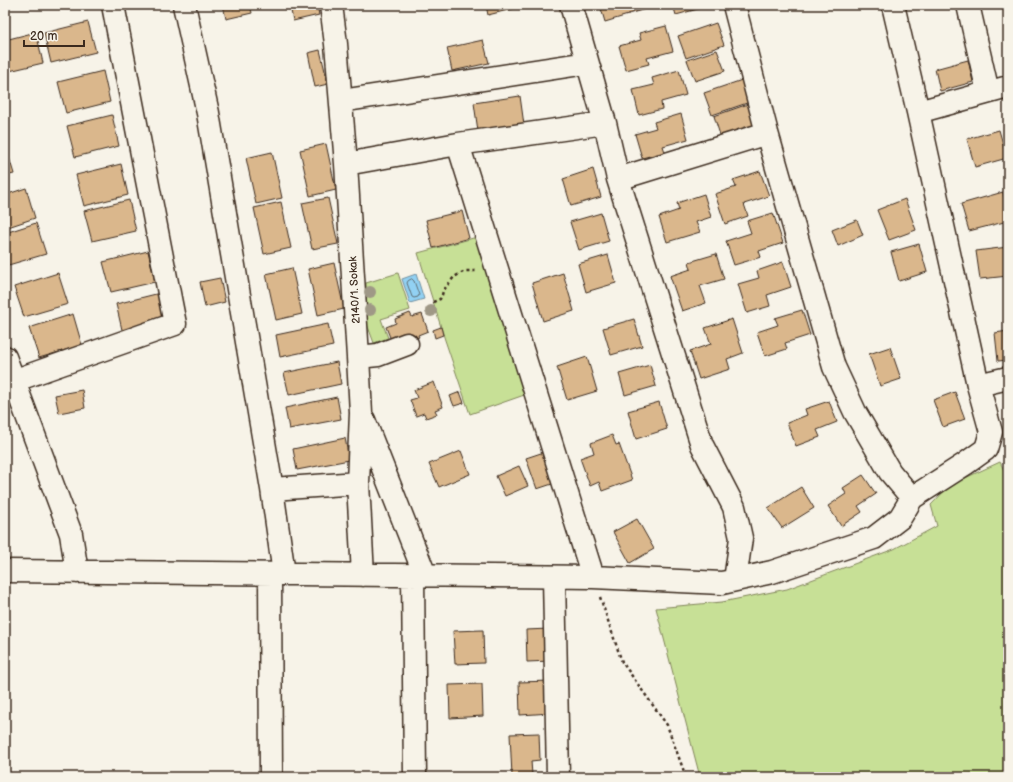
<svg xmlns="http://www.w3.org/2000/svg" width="1013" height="782" viewBox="0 0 1013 782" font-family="'Balsamiq Sans',sans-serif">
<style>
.green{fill:#c7e096;stroke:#81855a}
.water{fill:#92d1f3;stroke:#6f8e9e}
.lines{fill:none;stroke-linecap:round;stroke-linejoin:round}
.shore{stroke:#5e6d73;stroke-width:1}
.building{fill:#dab78c;stroke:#3b2a1e}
.street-casing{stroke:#3b2a1e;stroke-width:25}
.path{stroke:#3b2a1e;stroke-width:2.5;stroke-dasharray:3 3;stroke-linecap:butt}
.street{stroke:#f7f3e8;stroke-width:22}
.tree{fill:#9f9886}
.labels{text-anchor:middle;stroke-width:3;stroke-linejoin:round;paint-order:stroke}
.street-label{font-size:11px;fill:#3b2a1e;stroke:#f7f3e8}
</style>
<rect width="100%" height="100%" fill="#f7f3e8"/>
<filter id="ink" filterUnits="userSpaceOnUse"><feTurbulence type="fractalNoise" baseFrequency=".025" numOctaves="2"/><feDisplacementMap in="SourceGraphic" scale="8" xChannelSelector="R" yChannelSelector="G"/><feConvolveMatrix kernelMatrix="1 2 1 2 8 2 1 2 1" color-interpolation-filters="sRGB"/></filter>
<g filter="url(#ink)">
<!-- green -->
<path class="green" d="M477 237 485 263 492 292 505 320 530 393 470 414 445 340 418 253Z
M398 273 410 310 381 319 388 338 374 343 367 324 366 283Z
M1000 462 1008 478V777H700L656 608 722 602 787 589 894 549 937 526 931 505 950 485Z"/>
<!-- water -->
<path class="water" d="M416 274 424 299 410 303 402 279Z"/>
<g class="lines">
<!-- shore -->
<path class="shore" d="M412 279 414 281 419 295 418 297 414 298 412 297 407 283 408 281Z"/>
</g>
<!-- building -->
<path class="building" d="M223 5H250L252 13 226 19Z
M290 5H317L319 15 293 21Z
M486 5H523L524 6 488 15Z
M600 5H652L653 7 628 14V15L605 22Z
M673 5H712L676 15Z
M88 22 96 52 51 63 44 33Z
M716 23 724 45 686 58 678 36Z
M666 26 673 51 647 58 649 64 626 70 619 46 641 40 639 33Z
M36 32 43 63 5 72V40Z
M483 40 489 63 452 71 447 48Z
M320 50 328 84 315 87 308 53Z
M717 50 725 71 695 81 687 60Z
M968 60 973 82 940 91 935 69Z
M679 70 686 95 661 102 662 109 639 115 633 90 654 85 652 78Z
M103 71 110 102 66 113 58 82Z
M742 80 750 102 712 115 704 93Z
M520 96 525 132 479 138 474 103Z
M751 103 759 125 721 138 714 116Z
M681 114 688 139 663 146 665 152 642 158 635 134 656 128 654 122Z
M112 115 119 146 75 157 67 126Z
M999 130 1007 158 975 167 967 139Z
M5 144 14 174 5 176Z
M326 144 336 190 310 196 300 150Z
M272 152 282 198 256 204 246 158Z
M121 164 128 195 84 206 76 175Z
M593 169 601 197 571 206 563 179Z
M760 171 769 196 744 204 748 216 725 224 715 194 736 187 733 180Z
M26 188 35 218 5 228V195Z
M1003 192 1008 212V221L969 231 961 204Z
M704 194 711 217 696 222 700 232 667 242 659 217 679 210 677 203Z
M328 198 338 244 312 249 302 203Z
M905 199 916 230 889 240 877 210Z
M129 200 136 231 92 241 84 211Z
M281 202 291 248 264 254 254 208Z
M462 211 469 238 433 248 426 220Z
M601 213 609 241 579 250 570 222Z
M773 213 783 243 759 251 761 257 734 265 726 241 751 233 747 221Z
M857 220 863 235 838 246 832 230Z
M36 223 46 254 5 266V233Z
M919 244 927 272 899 281 891 252Z
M1008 247V276L980 279 976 251Z
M148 251 155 282 111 292 103 262Z
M716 254 724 279 700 286 706 303 682 311 670 276 691 269 689 262Z
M608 255 616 283 586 292 578 264Z
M783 262 791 287 767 295 770 306 747 313 738 284 759 278 757 271Z
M334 263 344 309 318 315 308 269Z
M292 268 302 314 276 320 266 274Z
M58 273 68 304 24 317 14 287Z
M563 273 574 311 543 321 532 283Z
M220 278 225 302 205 307 200 282Z
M160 293 168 323 123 334 116 304Z
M802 310 810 335 785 343 787 349 765 356 757 332 778 325 775 318Z
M410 313 412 317 422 314 428 331 418 335 419 337 404 343 393 345 386 327 396 323 395 319Z
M73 314 82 345 39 358 29 328Z
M634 319 642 346 611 355 603 328Z
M732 319 743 353 727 359 730 369 699 379 690 351 711 344 705 328Z
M328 324 333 346 280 357 276 335Z
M441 327 443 335 435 338 433 330Z
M1008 331V360L998 361 995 333Z
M890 347 901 379 880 386 869 354Z
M587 357 597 391 567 400 557 367Z
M337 362 341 384 289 395 284 373Z
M650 365 656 386 625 395 619 374Z
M434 382 443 407 435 410 437 414 426 418 424 413 416 416 410 400 417 398 414 390Z
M82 390 85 408 59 413 55 395Z
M460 392 464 403 454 406 450 396Z
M955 392 965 419 943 427 933 400Z
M337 397 341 419 289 429 285 408Z
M829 401 837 422 817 430 820 437 796 446 787 423 807 415 805 409Z
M659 402 667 429 636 439 628 411Z
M612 435 616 445 619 444 632 480 602 491 599 482 590 486 580 458 594 453 591 443Z
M345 438 349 460 297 470 293 449Z
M461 451 470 474 439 487 429 464Z
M547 451 558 482 537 489 526 458Z
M519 466 528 486 505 496 496 476Z
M863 475 876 494 858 506 862 512 841 526 828 506 846 494 843 488Z
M801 487 814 508 782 528 768 508Z
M637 519 654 549 630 563 613 532Z
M549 629 551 661 527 662 526 630Z
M483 630 484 663 455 664 453 631Z
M550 681 551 713 520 715 519 682Z
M482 684 483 716 450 718 449 685Z
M539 733 540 760 531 761 532 775 512 776 510 734Z"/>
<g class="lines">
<defs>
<path id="street" d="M184 5 208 113 272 489 284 574
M331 5 336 44 346 164 358 357 361 413 358 483 363 575
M571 5 605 123 618 179 702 445 734 507 741 538 735 580
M893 5 918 112 978 385 1008 378
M968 5 988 92
M341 101 587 63
M918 112 1008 87
M458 144 593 577
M346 164 458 144 605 123
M618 179 767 133
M5 357 71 534 77 572
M358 357 378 355 407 344
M13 381 175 324 113 5
M364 420 425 575
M272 489 358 483
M912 498 965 464 986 449 991 432 978 385
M5 571 593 577 722 583 772 572 874 538 900 518 912 498 890 472 855 412 834 367 767 133 734 5
M270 574 271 777
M413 575 415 777
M554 577 558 777"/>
</defs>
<!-- street casing -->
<use href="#street" class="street-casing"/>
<!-- path -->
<path class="path" d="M433 302 440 299 442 295 443 291 454 277 465 271H476
M600 597 622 662 667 725 686 777"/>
<!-- street -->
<use href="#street" class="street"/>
</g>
<!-- trees -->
<g class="tree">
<circle cx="370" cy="292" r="6"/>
<circle cx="370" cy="310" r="6"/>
<circle cx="431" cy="311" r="6"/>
</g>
</g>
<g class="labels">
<!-- street labels -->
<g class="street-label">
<text transform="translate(354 290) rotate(-93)" y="4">2140/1. Sokak</text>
</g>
</g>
<!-- margin -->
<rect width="1013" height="782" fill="none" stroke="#f7f3e8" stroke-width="20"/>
<rect x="10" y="10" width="993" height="762" fill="none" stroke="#3b2a1e" stroke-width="1.5" filter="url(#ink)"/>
<!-- scale -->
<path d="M24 40v6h60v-6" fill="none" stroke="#3b2a1e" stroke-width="2"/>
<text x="30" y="40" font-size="12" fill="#3b2a1e" stroke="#f7f3e8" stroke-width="3" paint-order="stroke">20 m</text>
</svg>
